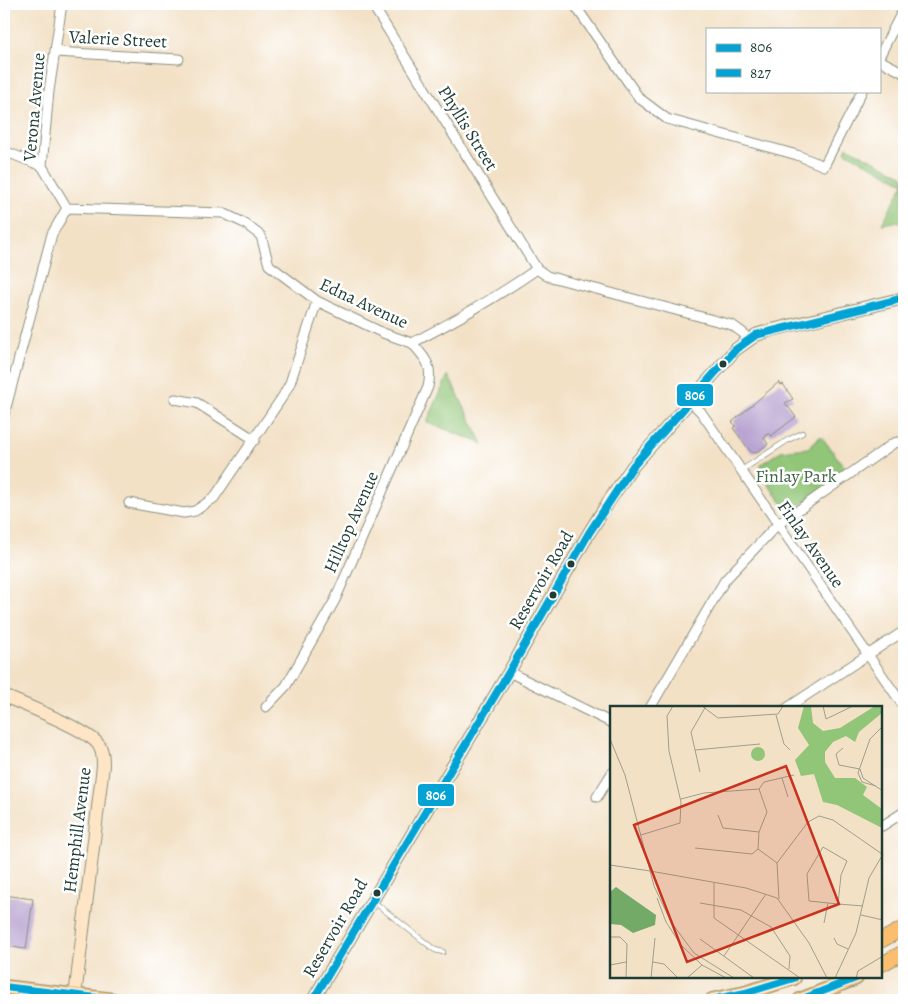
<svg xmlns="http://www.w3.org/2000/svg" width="908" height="1004" viewBox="0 0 908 1004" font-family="Alegreya,serif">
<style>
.green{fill:#91c577;stroke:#588156}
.building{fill:#baa5d2}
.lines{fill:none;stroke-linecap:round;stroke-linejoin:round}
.lane-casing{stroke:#898f7d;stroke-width:6}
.street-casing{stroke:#898f7d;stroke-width:11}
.secondary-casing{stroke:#898f7d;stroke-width:14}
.primary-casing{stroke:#898f7d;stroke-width:16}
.lane{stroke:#fff;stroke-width:4.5}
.street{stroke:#fff;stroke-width:9}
.secondary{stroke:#fde5c5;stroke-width:12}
.primary{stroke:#fabe6e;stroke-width:14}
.bus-1-casing{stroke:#fff;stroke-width:11}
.bus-2-casing{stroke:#fff;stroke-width:11}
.bus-1{stroke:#05a3d3;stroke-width:8}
.bus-2{stroke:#05a3d3;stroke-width:8}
.bus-dot{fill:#1f3d34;stroke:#fff;stroke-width:2}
.labels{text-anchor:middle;stroke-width:5;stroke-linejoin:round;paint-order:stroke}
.street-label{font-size:18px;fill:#1f3d34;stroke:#fff}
.park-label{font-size:18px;fill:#416648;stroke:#fff}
.inset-road{fill:none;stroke:#9e9f8c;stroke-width:1}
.view{fill:#c8321e;fill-opacity:0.15;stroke:#c8321e;stroke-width:2.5}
.inset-edge{fill:none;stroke:#1f3d34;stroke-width:2.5}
.line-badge{stroke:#fff;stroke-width:2}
.badge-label{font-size:14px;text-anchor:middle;font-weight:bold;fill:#fff}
</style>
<rect width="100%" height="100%" fill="#fff"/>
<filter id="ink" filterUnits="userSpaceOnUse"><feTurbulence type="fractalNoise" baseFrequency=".02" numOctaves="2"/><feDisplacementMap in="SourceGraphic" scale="10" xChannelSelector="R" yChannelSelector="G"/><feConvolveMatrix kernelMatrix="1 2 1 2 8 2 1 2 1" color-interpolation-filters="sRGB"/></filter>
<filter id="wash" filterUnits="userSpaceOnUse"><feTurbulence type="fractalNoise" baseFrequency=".0096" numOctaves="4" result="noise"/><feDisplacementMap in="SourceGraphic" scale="20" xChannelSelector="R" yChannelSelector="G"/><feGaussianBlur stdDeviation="1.12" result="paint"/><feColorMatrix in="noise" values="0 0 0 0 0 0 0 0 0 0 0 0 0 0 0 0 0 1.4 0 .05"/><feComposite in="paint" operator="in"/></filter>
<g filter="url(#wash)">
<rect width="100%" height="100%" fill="#f3e1c6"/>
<!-- green -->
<path class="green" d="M847 147 904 176V237L900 221 882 224 904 183 845 152Z
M448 375 483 444 427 422Z
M821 436 849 473 793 509 784 506 760 473 761 464 781 451 808 448Z"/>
<g id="blocks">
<!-- building -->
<path class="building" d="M779 382 781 385 783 384 793 399 785 403 796 417 771 436 769 433 764 438 768 444 755 453 751 452 733 428 736 426 732 422Z
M4 895 33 899 26 949 4 946Z"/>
</g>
</g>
<g filter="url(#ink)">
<use href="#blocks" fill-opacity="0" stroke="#898f7d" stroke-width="1"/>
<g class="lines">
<defs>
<path id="lane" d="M742 470 788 440 802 433
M374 902 435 950 443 952"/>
<path id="street" d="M62 4 49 91 42 166 67 208
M372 4 537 269
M574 4 639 98 667 119 797 155 824 166 862 91
M55 52 179 59
M879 57 904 8
M879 60 904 73
M4 151 42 166
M67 208 223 213 244 223 261 236 269 265 317 301 383 333 412 343C455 321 497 297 537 269L547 276 732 325 743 333 748 340
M175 399 197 403 255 440
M690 401 701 412 904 707
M4 415 52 234 67 208
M129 503 184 513 195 511 214 498 283 396 290 383 317 301
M509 672 612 723
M266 707 286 686 335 600 428 387C433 365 426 359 412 343
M650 708 725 580 777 525 894 443 904 441
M787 708 904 631
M597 797 612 773
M882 826 904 812"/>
<path id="secondary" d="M4 696C23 704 88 730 98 744 103 750 103 758 103 766L75 996
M313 1000 509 672 589 533 609 501 633 466 735 350 756 335 768 331 904 298"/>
<path id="primary" d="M882 940 904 928
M882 964 904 952
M4 987 114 1000
M712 1000 745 993 794 978
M800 1000 856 978"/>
</defs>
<!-- lane casing -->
<use href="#lane" class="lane-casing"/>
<!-- street casing -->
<use href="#street" class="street-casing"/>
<!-- secondary casing -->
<use href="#secondary" class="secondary-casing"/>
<!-- primary casing -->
<use href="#primary" class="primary-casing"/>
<!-- lane -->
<use href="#lane" class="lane"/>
<!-- street -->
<use href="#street" class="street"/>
<!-- secondary -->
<use href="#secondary" class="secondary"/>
<!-- primary -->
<use href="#primary" class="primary"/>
<defs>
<path id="bus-1" d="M313 1000 509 672 589 533 633 466 735 350 756 335 904 298"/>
<path id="bus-2" d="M4 987 114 1000
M712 1000 745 993 794 978
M800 1000 856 978"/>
</defs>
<!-- bus-1 casing -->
<use href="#bus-1" class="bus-1-casing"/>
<!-- bus-2 casing -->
<use href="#bus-2" class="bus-2-casing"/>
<!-- bus-1 -->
<use href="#bus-1" class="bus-1"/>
<!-- bus-2 -->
<use href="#bus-2" class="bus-2"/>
</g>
</g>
<!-- markers -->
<g class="bus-dot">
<circle cx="723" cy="364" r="4.5"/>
<circle cx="571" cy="564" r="4.5"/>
<circle cx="553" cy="595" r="4.5"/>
<circle cx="377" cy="893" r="4.5"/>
</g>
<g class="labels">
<!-- street labels -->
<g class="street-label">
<text transform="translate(118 39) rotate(3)" y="6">Valerie Street</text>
<text transform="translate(34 107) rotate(-85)" y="6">Verona Avenue</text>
<text transform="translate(468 128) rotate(58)" y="6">Phyllis Street</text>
<text transform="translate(364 303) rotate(25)" y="6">Edna Avenue</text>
<text transform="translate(351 522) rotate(-66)" y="6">Hilltop Avenue</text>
<text transform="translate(811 544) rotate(55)" y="6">Finlay Avenue</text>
<text transform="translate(541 580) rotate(-60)" y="6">Reservoir Road</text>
<text transform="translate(77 830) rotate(-83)" y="6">Hemphill Avenue</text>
<text transform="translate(335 928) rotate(-60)" y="6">Reservoir Road</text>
</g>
<!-- park labels -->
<g class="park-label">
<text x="796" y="482">Finlay Park</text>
</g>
</g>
<!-- overview -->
<g transform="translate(610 706)">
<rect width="272" height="272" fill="#f3e1c6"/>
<path d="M194 0H201L203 17 213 25 230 22 265 0H272V7L249 26 245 36 236 30 223 36 215 46V56L225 72H245L257 81 253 89 272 103V122L227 99 213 96 204 68 191 70 185 54 199 39 188 22ZM141 48a7 7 0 1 1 14 0a7 7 0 1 1-14 0Z" fill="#91c577"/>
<path d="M6 181 46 209 45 219 23 227 11 219 0 218V186Z" fill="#74aa68"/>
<path class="inset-road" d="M92 0 108 12 168 8 173 0M213 0 216 13 243 0M166 9 174 38 180 44M0 33 15 69 44 180 61 216 84 247 124 272M233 42 226 48 229 59 250 63M85 44 150 38M250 63 253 72 273 85M90 66 81 26 96 0M172 72 178 91M266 80 252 76 248 67 260 33 273 20M149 83 157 106 149 126 148 143 167 157 169 193M149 83 154 76 184 69M71 93 94 87 149 83M108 109 113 122 149 126M31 129 70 117 71 96 59 45 57 10 63 0M85 142 142 148 148 143M167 157 198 116 209 110 223 114 272 148M0 159 40 165M40 165 136 182 167 192 199 237 217 272M104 177V212L190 272M47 192 56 216 71 239 92 259 116 272M90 197 131 204 161 221 180 250 179 263M228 198 231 169 237 155 213 141 197 168 199 195 228 198 253 200M251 209 273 214M214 217 218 197M0 231H10L17 238 16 272M224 232 227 238 238 243M90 233 144 272M114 250 156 188M43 256 54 258 68 272M0 259 16 256M41 272 45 232M77 272 92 259M225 272 246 227 259 172 273 148M246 272 248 265 273 250"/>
<path class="view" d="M176 60 229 198 77 256 24 119Z"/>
<rect width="272" height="272" class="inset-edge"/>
</g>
<g class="line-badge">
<rect x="676" y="383" width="38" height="24" rx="5" fill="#05a3d3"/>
<rect x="417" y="783" width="38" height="24" rx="5" fill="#05a3d3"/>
</g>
<g class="badge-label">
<text x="695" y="400">806</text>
<text x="436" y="800">806</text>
</g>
<!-- margin -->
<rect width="908" height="1004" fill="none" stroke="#fff" stroke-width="20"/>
<!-- legend -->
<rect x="706" y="28" width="175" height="65" fill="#ffffff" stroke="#a5b1ae"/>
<rect x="716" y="44" width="25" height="8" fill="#05a3d3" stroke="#a5b1ae"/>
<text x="750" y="52" font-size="15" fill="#1f3d34">806</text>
<rect x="716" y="69" width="25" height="8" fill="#05a3d3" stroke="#a5b1ae"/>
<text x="750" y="78" font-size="15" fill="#1f3d34">827</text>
</svg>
